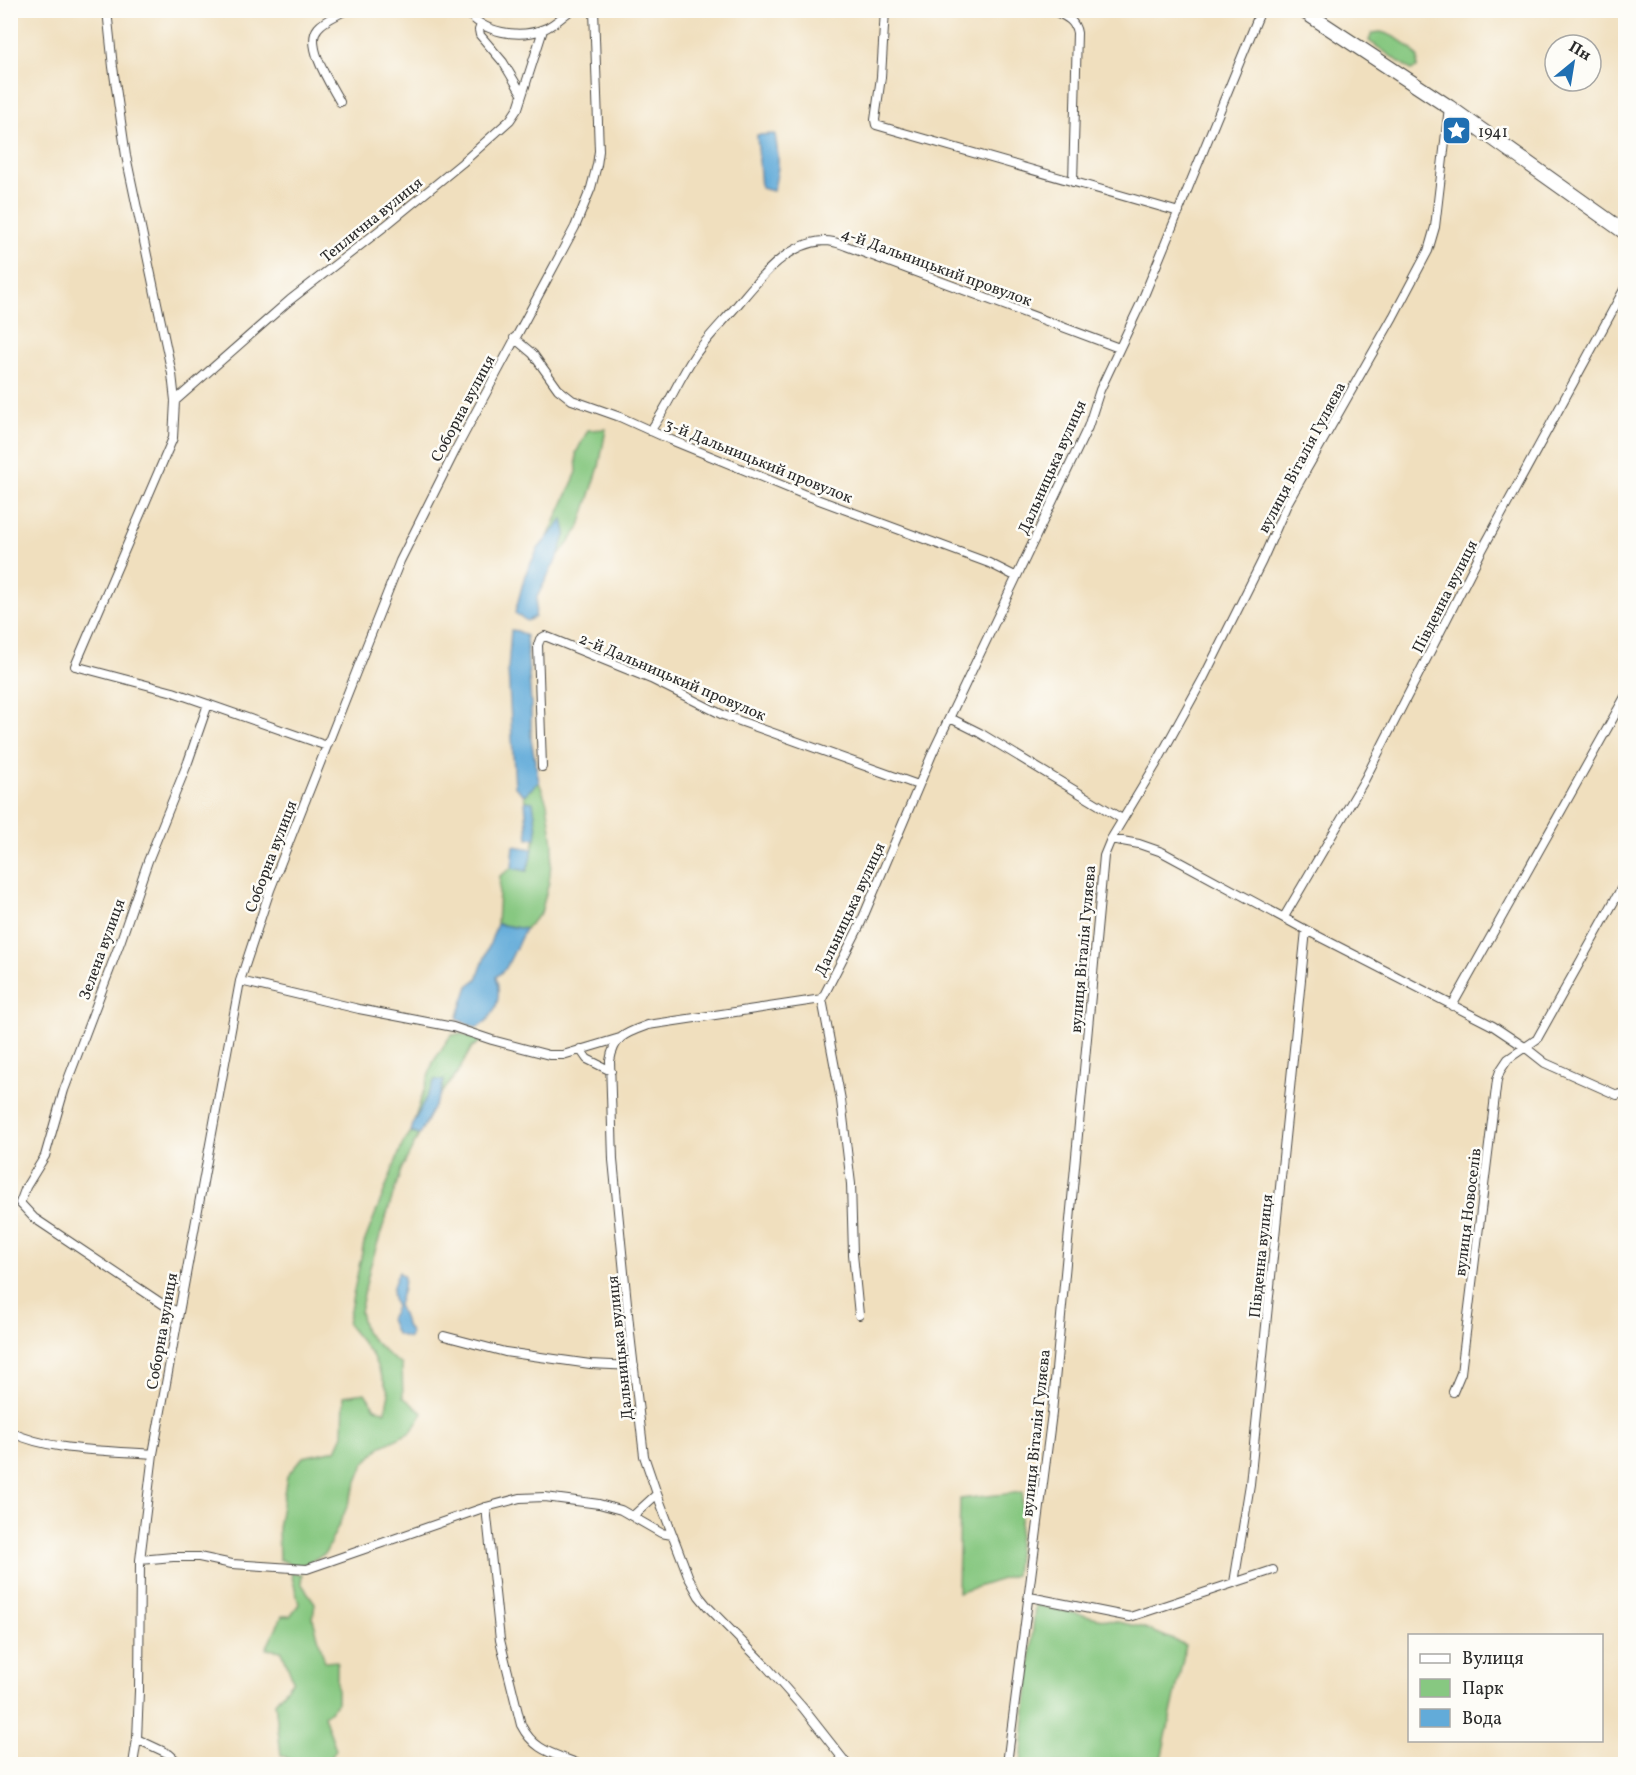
<svg xmlns="http://www.w3.org/2000/svg" width="1636" height="1775" viewBox="0 0 1636 1775" font-family="Vollkorn,serif">
<style>
.green{fill:#87c881;stroke:#597a56;stroke-width:1.5}
.water{fill:#62abd9;stroke:#466b82;stroke-width:1.5}
.lines{fill:none;stroke-linecap:round;stroke-linejoin:round}
.street-casing{stroke:#494641;stroke-width:10}
.highway-casing{stroke:#494641;stroke-width:16}
.street{stroke:#fff;stroke-width:8}
.highway{stroke:#fff;stroke-width:14}
.labels{text-anchor:middle;stroke-width:5;stroke-linejoin:round;paint-order:stroke}
.poi-label{font-size:16px;fill:#2b2b2b;stroke:#fdfcf7;text-anchor:start}
.street-label{font-size:16px;fill:#2b2b2b;stroke:#fdfcf7}
</style>
<rect width="100%" height="100%" fill="#fdfcf7"/>
<filter id="ink" filterUnits="userSpaceOnUse"><feTurbulence type="fractalNoise" baseFrequency=".0167" numOctaves="2"/><feDisplacementMap in="SourceGraphic" scale="12" xChannelSelector="R" yChannelSelector="G"/><feConvolveMatrix kernelMatrix="1 2 1 2 8 2 1 2 1" color-interpolation-filters="sRGB"/></filter>
<filter id="wash" filterUnits="userSpaceOnUse"><feTurbulence type="fractalNoise" baseFrequency=".008" numOctaves="4" result="noise"/><feDisplacementMap in="SourceGraphic" scale="24" xChannelSelector="R" yChannelSelector="G"/><feGaussianBlur stdDeviation="1.35" result="paint"/><feColorMatrix in="noise" values="0 0 0 0 0 0 0 0 0 0 0 0 0 0 0 0 0 1.4 0 .05"/><feComposite in="paint" operator="in"/></filter>
<g filter="url(#wash)">
<rect width="100%" height="100%" fill="#f0dfbe"/>
<!-- green -->
<path class="green" d="M1381 32C1396 36 1411 46 1418 58L1417 68 1411 70 1369 41 1372 33Z
M606 429 599 467 579 529 558 556 566 533 548 537 577 472 576 453 588 430Z
M539 782 547 803 553 843 549 882 541 913 525 929 497 924 500 876 512 868 527 871 537 830 533 803 525 801 524 795Z
M461 1034 482 1041 472 1047 457 1074 440 1095 444 1081 435 1080 413 1124 433 1062 451 1035Z
M411 1132 419 1135 401 1170 370 1267 360 1312 365 1332 389 1356 402 1365 403 1397 423 1413 411 1432 380 1447 364 1464 344 1514 325 1554 300 1566 290 1564 279 1559 278 1528 287 1476 303 1457 336 1450 343 1435 344 1396 365 1393 375 1408 385 1412 389 1393 372 1355 347 1324 364 1243 403 1143Z
M1023 1492 1015 1575 958 1593 960 1499Z
M291 1573 302 1574 301 1583 315 1603 313 1619 325 1662 337 1661V1704L324 1716 336 1749 328 1764H300L281 1755 275 1702 293 1680 282 1651 266 1649 282 1616H290L299 1604Z
M1035 1605 1142 1627 1186 1645 1160 1764H1021Z"/>
<!-- water -->
<path class="water" d="M775 134C779 158 780 167 773 191L761 188 757 135Z
M563 519 566 533 558 556 537 597 535 617 527 621 515 613 525 575 538 549Z
M511 630 518 631 526 636 531 703V739L539 782 524 795 515 787 508 670Z
M525 801 533 802 537 830 536 838 528 839Z
M514 846 533 849 527 871 512 868Z
M497 924 525 929 506 968 496 977C502 998 496 1016 477 1028L457 1019 468 986 477 979Z
M435 1080H444L440 1095 419 1135 411 1132 413 1124Z
M399 1272 404 1277 403 1289 398 1305C404 1316 402 1322 411 1333L409 1338 396 1334 390 1319 396 1307C389 1293 393 1285 399 1272Z"/>
</g>
<g filter="url(#ink)">
<g class="lines">
<defs>
<path id="street" d="M107 10 113 67 126 156 172 374 175 401 173 438 75 666 173 692 327 746
M466 10C482 33 519 39 544 29 554 25 562 17 571 10
M885 10 881 77 875 120 876 125 1179 212
M1052 10C1064 16 1075 19 1077 33L1073 182
M481 25 479 30 480 35 503 62 522 94
M340 102C331 85 304 45 318 28 324 20 338 15 346 10
M514 338 533 354 558 389 572 400 620 417 671 440 803 494 989 563 1015 576
M175 401 290 300 385 226 462 163 510 120 518 108 543 30
M650 431C668 407 678 380 695 355 706 339 721 324 734 309 757 282 785 243 824 241 832 241 839 243 846 246L1119 348
M950 718 980 733 1122 819
M542 767 538 645 540 639 545 636 651 679 723 715 918 785
M1111 839 1139 844 1162 852 1306 930 1493 1026 1526 1048 1545 1063 1617 1095 1626 1092
M1284 917 1365 779 1481 552 1626 286
M240 981 359 1009 453 1027 492 1040 549 1055H563L620 1038
M822 999 841 1100 851 1184 853 1254 859 1315
M1452 1006 1626 695
M580 1049 587 1059 611 1071
M178 1312 167 1307 34 1218 20 1203 26 1187 45 1156 64 1090 121 940 148 861 188 762 208 704
M444 1336 505 1352 590 1364 634 1366
M1453 1392 1461 1373 1497 1080 1500 1071 1508 1059 1537 1039 1626 880
M10 1432C53 1452 106 1450 153 1454
M486 1507 500 1640 521 1725C535 1752 553 1753 579 1764
M633 1516 657 1494
M140 1560 173 1557H199L232 1564 307 1569 486 1507 520 1498 545 1497 599 1504 621 1510 661 1533 672 1535
M1234 1583 1250 1484 1306 930
M1030 1597 1130 1617 1273 1570
M137 1739 169 1754 180 1764
M133 1764 137 1739 139 1691 140 1560 153 1454 240 981 270 890 400 561 455 451 575 227 591 188 597 165 599 151 594 10
M847 1764 803 1708 766 1666 708 1607 699 1596 689 1578 657 1494 644 1456 630 1334 613 1160 610 1061C614 1036 626 1033 648 1025L822 999 859 927 933 752 1088 427 1100 390 1141 303 1261 10
M1007 1764 1052 1413 1104 856 1111 839 1155 766 1204 677 1262 561 1288 502 1393 317 1428 251 1435 227 1449 107"/>
<path id="highway" d="M1302 10 1449 107 1626 233"/>
</defs>
<!-- street casing -->
<use href="#street" class="street-casing"/>
<!-- highway casing -->
<use href="#highway" class="highway-casing"/>
<!-- street -->
<use href="#street" class="street"/>
<!-- highway -->
<use href="#highway" class="highway"/>
</g>
</g>
<!-- icons -->
<defs>
<symbol id="sight-square" viewBox="-11 -11 22 22"><rect x="-9" y="-9" width="18" height="18" rx="4" fill="#1f6fb2" stroke="#fdfcf7"/><path d="M0-6L1.8-2.2L6-1.7L2.9 1.2L3.7 5.4L0 3.3L-3.7 5.4L-2.9 1.2L-6-1.7L-1.8-2.2Z" fill="#fff"/></symbol>
</defs>
<g fill-rule="evenodd">
<use href="#sight-square" x="1440" y="114" width="33" height="33"/>
</g>
<g class="labels">
<!-- poi labels -->
<g class="poi-label">
<text x="1478" y="137">1941</text>
</g>
<!-- street labels -->
<g class="street-label">
<text transform="translate(371 219) rotate(-39)" y="6">Теплична вулиця</text>
<text transform="translate(937 266) rotate(20)" y="6">4-й Дальницький провулок</text>
<text transform="translate(462 408) rotate(-62)" y="6">Соборна вулиця</text>
<text transform="translate(1301 457) rotate(-62)" y="6">вулиця Віталія Гуляєва</text>
<text transform="translate(759 460) rotate(22)" y="6">3-й Дальницький провулок</text>
<text transform="translate(1051 467) rotate(-66)" y="6">Дальницька вулиця</text>
<text transform="translate(1444 596) rotate(-63)" y="6">Південна вулиця</text>
<text transform="translate(673 676) rotate(23)" y="6">2-й Дальницький провулок</text>
<text transform="translate(270 856) rotate(-69)" y="6">Соборна вулиця</text>
<text transform="translate(849 909) rotate(-65)" y="6">Дальницька вулиця</text>
<text transform="translate(101 949) rotate(-70)" y="6">Зелена вулиця</text>
<text transform="translate(1082 949) rotate(-85)" y="6">вулиця Віталія Гуляєва</text>
<text transform="translate(1467 1212) rotate(-83)" y="6">вулиця Новоселів</text>
<text transform="translate(1260 1256) rotate(-84)" y="6">Південна вулиця</text>
<text transform="translate(161 1331) rotate(-80)" y="6">Соборна вулиця</text>
<text transform="translate(619 1348) rotate(-96)" y="6">Дальницька вулиця</text>
<text transform="translate(1035 1433) rotate(-84)" y="6">вулиця Віталія Гуляєва</text>
</g>
</g>
<!-- margin -->
<rect width="1636" height="1775" fill="none" stroke="#fdfcf7" stroke-width="36"/>
<!-- legend -->
<rect x="1408" y="1634" width="195" height="108" fill="#fdfcf7" stroke="#a9a8a5" stroke-width="1.5"/>
<rect x="1420" y="1654" width="30" height="9" fill="#ffffff" stroke="#a9a8a5" stroke-width="1.5"/>
<text x="1462" y="1664" font-size="18" fill="#2b2b2b">Вулиця</text>
<rect x="1420" y="1679" width="30" height="18" fill="#87c881" stroke="#a9a8a5" stroke-width="1.5"/>
<text x="1462" y="1694" font-size="18" fill="#2b2b2b">Парк</text>
<rect x="1420" y="1709" width="30" height="18" fill="#62abd9" stroke="#a9a8a5" stroke-width="1.5"/>
<text x="1462" y="1724" font-size="18" fill="#2b2b2b">Вода</text>
<!-- north arrow -->
<g transform="translate(1573 63) rotate(30)"><circle r="28" fill="#fdfcf7" stroke="#a9a8a5" stroke-width="1.5"/>
<path d="M0-4.5L10 22L0 15L-10 22Z" fill="#1f6fb2"/>
<text y="-9" font-size="16" font-weight="bold" text-anchor="middle" fill="#2b2b2b">Пн</text>
</g>
</svg>
